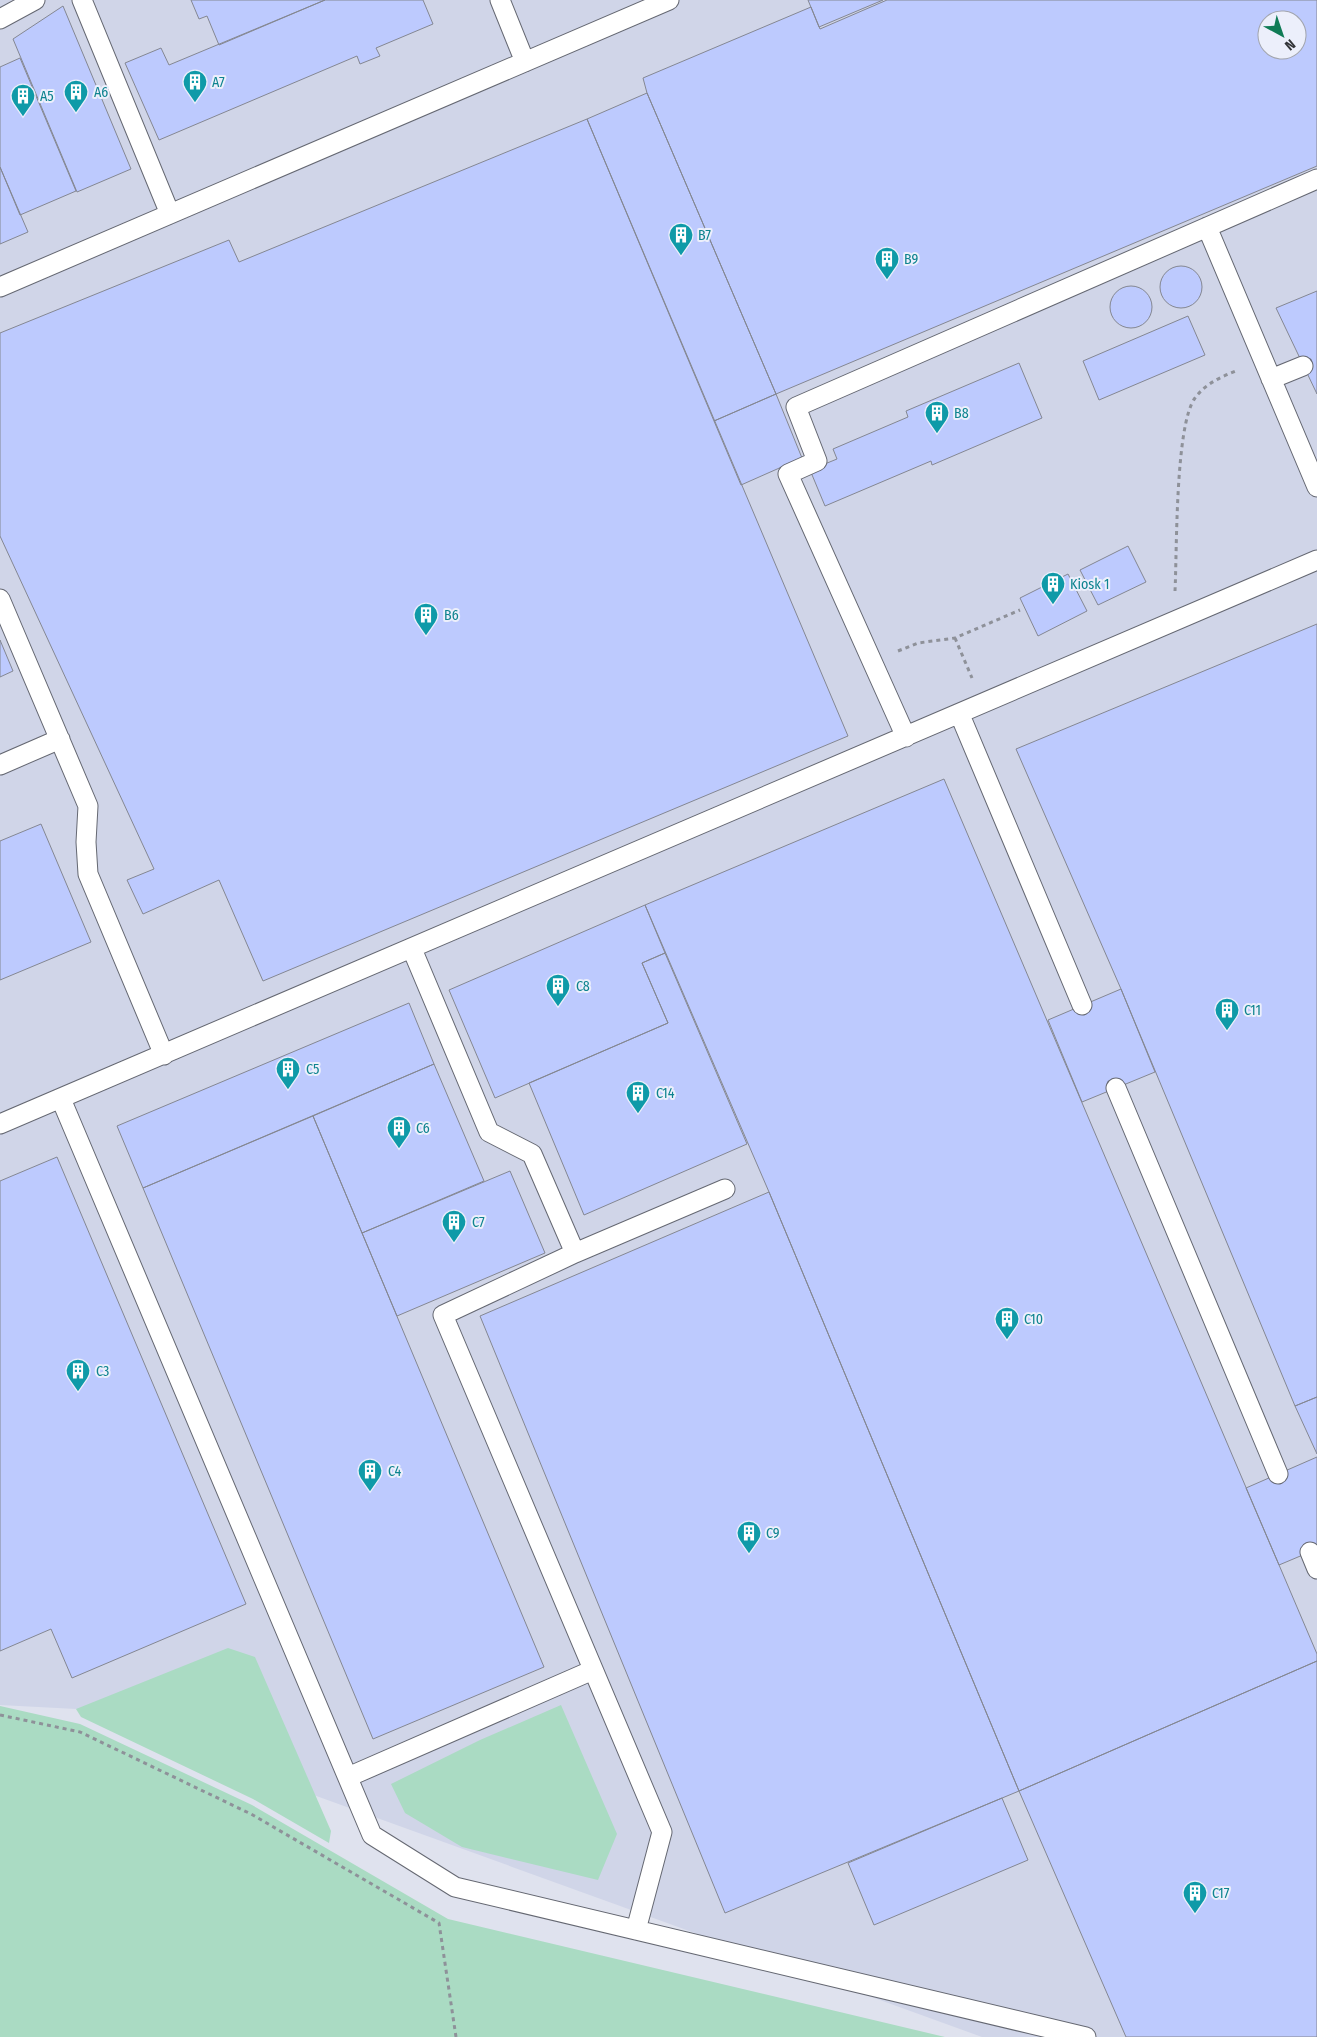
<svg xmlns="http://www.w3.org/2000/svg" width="1317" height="2037" viewBox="0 0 1317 2037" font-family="'Fira Sans Condensed',sans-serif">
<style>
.built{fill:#d0d5e8;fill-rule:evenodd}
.green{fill:#aadbc3}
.building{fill:#bdcafe;stroke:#848792;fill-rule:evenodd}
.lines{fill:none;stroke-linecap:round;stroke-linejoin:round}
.lane-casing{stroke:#656872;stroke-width:21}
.path{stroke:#8e9199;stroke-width:3;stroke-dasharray:4 4;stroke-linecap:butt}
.lane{stroke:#fff;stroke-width:19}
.labels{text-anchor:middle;stroke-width:4;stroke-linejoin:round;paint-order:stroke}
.culture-label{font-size:14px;fill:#0d838f;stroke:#eceffb;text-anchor:start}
</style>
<rect width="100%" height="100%" fill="#dfe2ee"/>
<!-- built -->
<path class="built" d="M0 0H1317V2037H982L76 1709 0 1705ZM1267 20H1297V50H1267Z"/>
<!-- green -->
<path class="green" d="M228 1648 255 1657 331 1831 329 1843 253 1799 81 1717 76 1709Z
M561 1705 617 1834 598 1880 462 1847 405 1813 391 1784 480 1740Z
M0 1706 80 1724 252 1805 448 1919 945 2037H0Z"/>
<!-- building -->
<path class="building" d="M191 0H325L219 45 207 16 199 19Z
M325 0H423L433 24 376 48 380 56 360 64 357 56 159 140 125 63 161 48 169 65Z
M808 0H883L819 27Z
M887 0H1317V166L776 394 647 93 643 78 811 7 820 29ZM1267 20H1297V50H1267Z
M63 6 131 169 77 192 13 39Z
M20 58 76 191 20 215 0 167V67Z
M647 93 776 394 714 421 587 119Z
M587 119 848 736 263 981 219 880 143 914 127 880 154 869 0 536V333L229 240 239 262Z
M0 167 28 232 0 244Z
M1160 287a21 21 0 1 1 42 0a21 21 0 1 1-42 0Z
M1110 307a21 21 0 1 1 42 0a21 21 0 1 1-42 0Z
M1317 291V394L1276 308Z
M1188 316 1205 355 1099 400 1083 361Z
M1019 363 1042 418 932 465 931 461 825 506 810 470 837 459 833 449 908 417 906 411Z
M776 394 802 458 741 485 714 421Z
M1128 546 1146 582 1098 605 1080 570Z
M1068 574 1087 611 1038 636 1020 598Z
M1317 624V1397L1295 1406 1121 989 1016 749Z
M0 640 13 671 0 677Z
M944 779 1317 1654V1661L1019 1791 769 1192 645 905Z
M41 824 91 942 0 980V841Z
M645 905 665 953 642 963 668 1023 495 1098 449 990Z
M665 953 747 1144 584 1215 529 1083 668 1023 642 963Z
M1121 989 1155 1072 1082 1102 1048 1020Z
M409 1003 434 1064 143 1188 117 1126Z
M434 1064 484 1181 362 1233 313 1116Z
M313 1116 544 1667 373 1739 143 1188Z
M57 1157 246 1604 72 1678 51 1629 0 1651V1181Z
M510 1171 545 1253 397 1316 362 1233Z
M769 1192 1019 1791 725 1913 480 1316Z
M1317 1397V1454L1295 1406Z
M1317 1457V1549L1279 1565 1246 1488Z
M1317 1661V2037H1126L1019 1791Z
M1002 1798 1028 1860 874 1925 848 1863Z"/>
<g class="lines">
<defs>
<path id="lane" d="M82 0 170 214
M500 0 525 62
M0 19 35 0
M1207 227 1317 487
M0 287 669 0
M1271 379 1303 366
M0 599 88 806 86 842 88 874 164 1055
M960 715 1082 1005
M906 737 788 474 817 461 796 407 1317 179
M0 765 60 739
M412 949 489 1132 532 1154 575 1253 725 1189
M1116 1088 1278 1474
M61 1099 372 1835 455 1887 1086 2037
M0 1124 1317 560
M575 1253 443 1315 662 1832 636 1930
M1310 1552 1317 1569
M348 1777 593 1670"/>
</defs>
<!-- lane casing -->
<use href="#lane" class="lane-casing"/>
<!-- path -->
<path class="path" d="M1175 591C1177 553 1175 425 1195 398 1206 383 1221 377 1238 370
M955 638 972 678
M898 651 918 643 955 638 1020 610
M0 1715 80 1732 251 1814 439 1923 456 2037"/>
<!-- lane -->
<use href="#lane" class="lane"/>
</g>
<!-- icons -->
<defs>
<symbol id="building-pin" viewBox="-11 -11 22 30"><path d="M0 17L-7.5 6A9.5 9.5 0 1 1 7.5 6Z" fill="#0f9aa8" stroke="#eceffb"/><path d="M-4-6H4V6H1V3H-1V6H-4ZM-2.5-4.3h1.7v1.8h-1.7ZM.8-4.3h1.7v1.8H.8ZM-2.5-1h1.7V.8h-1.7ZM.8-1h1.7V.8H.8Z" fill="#fff"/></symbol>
</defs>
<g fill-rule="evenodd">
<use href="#building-pin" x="181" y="68" width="28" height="38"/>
<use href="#building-pin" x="62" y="78" width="28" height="38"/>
<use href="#building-pin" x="9" y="82" width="28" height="38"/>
<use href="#building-pin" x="667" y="221" width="28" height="38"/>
<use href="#building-pin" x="873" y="245" width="28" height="38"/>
<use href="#building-pin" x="923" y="399" width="28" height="38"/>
<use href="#building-pin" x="1039" y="570" width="28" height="38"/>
<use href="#building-pin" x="412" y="601" width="28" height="38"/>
<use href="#building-pin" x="544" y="972" width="28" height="38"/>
<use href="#building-pin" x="1213" y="996" width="28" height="38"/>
<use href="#building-pin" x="274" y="1055" width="28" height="38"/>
<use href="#building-pin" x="624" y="1079" width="28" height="38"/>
<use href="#building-pin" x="385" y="1114" width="28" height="38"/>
<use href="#building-pin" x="440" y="1208" width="28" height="38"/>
<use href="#building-pin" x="993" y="1305" width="28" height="38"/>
<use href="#building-pin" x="64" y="1357" width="28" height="38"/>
<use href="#building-pin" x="356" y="1457" width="28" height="38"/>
<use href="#building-pin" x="735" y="1519" width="28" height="38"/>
<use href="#building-pin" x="1181" y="1879" width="28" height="38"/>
</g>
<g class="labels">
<!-- culture labels -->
<g class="culture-label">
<text x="212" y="87">A7</text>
<text x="94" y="97">A6</text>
<text x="40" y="101">A5</text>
<text x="698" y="240">B7</text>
<text x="904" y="264">B9</text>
<text x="954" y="418">B8</text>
<text x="1070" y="589">Kiosk 1</text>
<text x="444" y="620">B6</text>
<text x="576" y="991">C8</text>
<text x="1244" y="1015">C11</text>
<text x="306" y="1074">C5</text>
<text x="656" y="1098">C14</text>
<text x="416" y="1133">C6</text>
<text x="472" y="1227">C7</text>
<text x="1024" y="1324">C10</text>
<text x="96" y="1376">C3</text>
<text x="388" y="1476">C4</text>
<text x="766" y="1538">C9</text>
<text x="1212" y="1898">C17</text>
</g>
</g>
<!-- north arrow -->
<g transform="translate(1282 35) rotate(140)"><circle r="24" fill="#eceffb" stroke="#a2a5ad"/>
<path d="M0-4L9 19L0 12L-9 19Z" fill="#0f7b56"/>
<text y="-8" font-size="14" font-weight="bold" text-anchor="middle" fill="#333539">N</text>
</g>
</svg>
